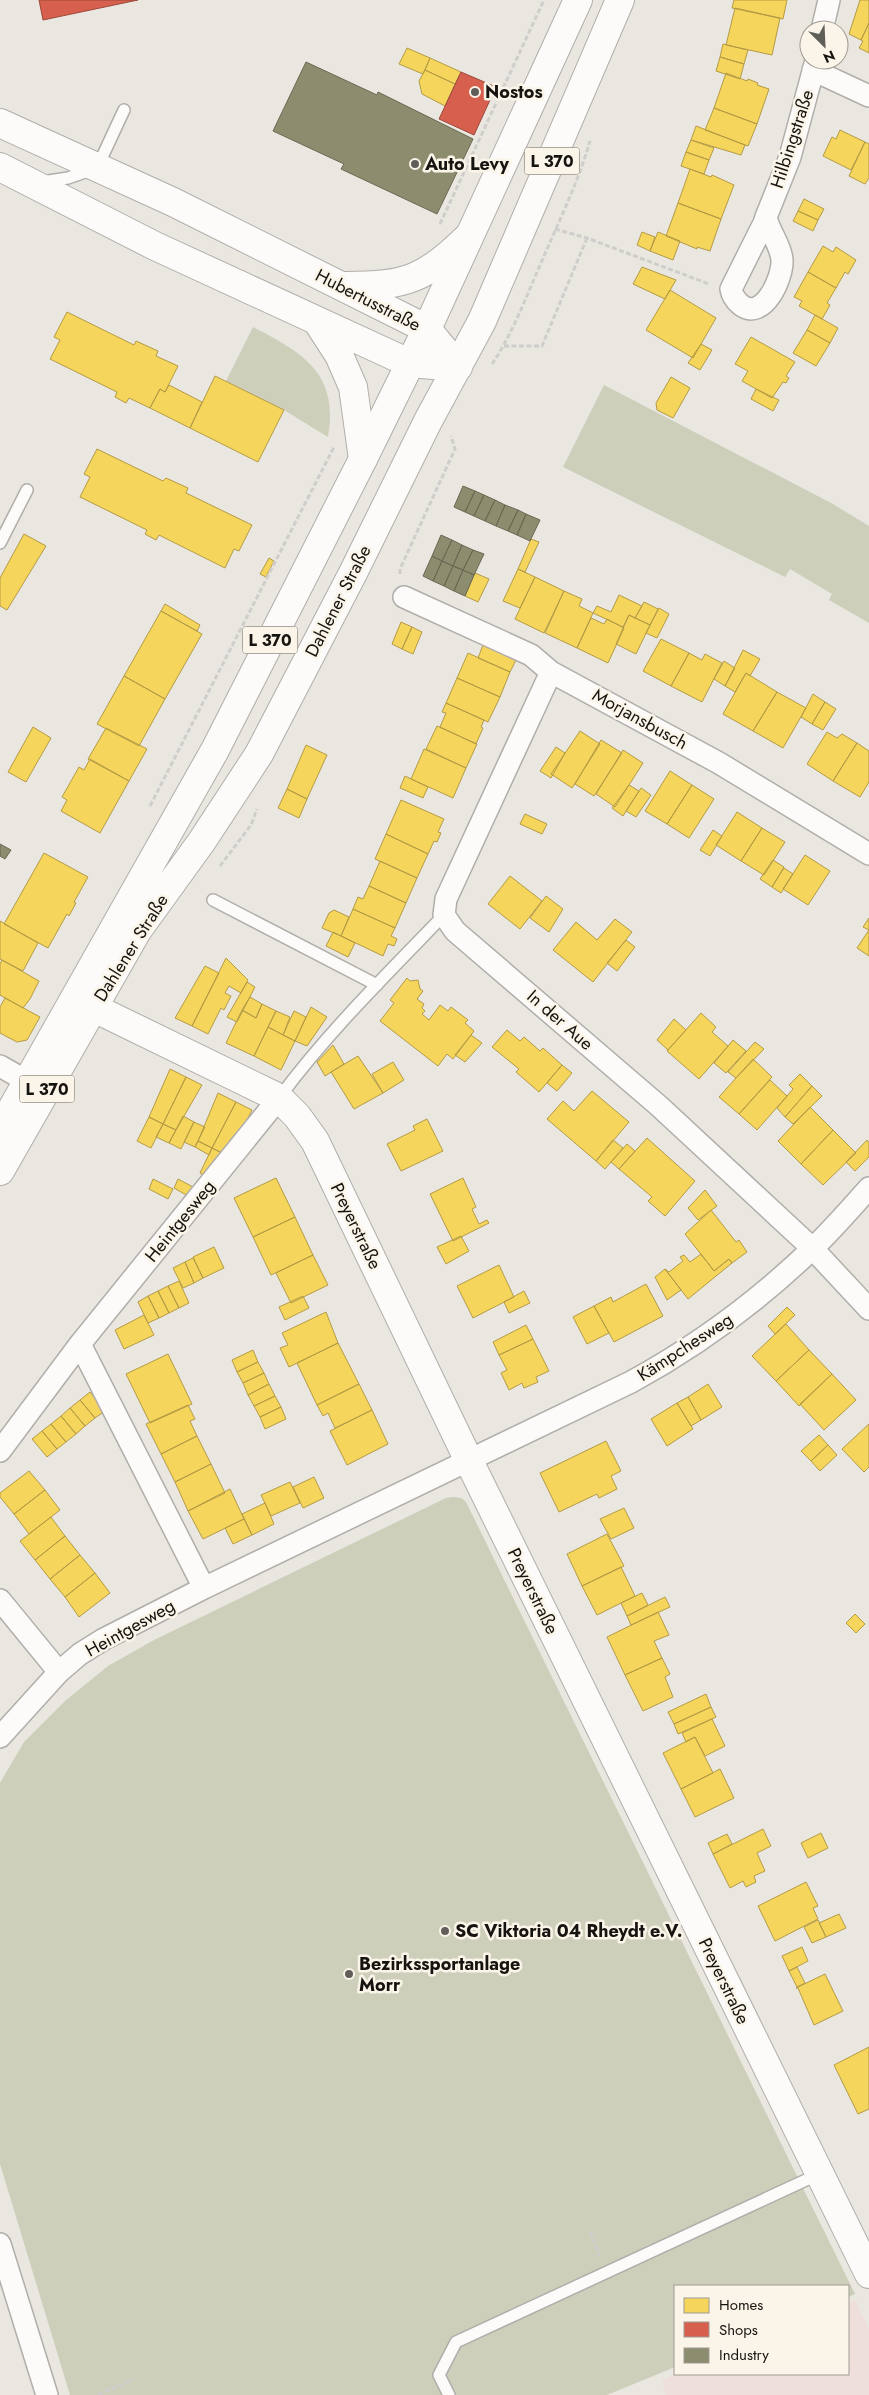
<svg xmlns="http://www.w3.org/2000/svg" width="869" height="2395" viewBox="0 0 869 2395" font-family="Jost,sans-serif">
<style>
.education{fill:#eededc}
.green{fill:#cdcfbb}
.homes{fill:#f6d55c;stroke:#b39b45}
.shops{fill:#d6604d;stroke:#9c493b}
.industry{fill:#8c8c6e;stroke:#696852}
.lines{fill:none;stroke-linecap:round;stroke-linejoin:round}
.lane-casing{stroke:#b1aeaa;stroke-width:14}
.street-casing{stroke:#b1aeaa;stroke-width:24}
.secondary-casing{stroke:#b1aeaa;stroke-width:30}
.primary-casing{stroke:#b1aeaa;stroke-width:30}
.path{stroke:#cfcecc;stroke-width:3;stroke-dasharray:5 2.5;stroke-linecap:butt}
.lane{stroke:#fcfbfa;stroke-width:11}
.street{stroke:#fcfbfa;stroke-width:21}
.secondary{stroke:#fcfbfa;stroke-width:28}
.primary{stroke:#fcfbfa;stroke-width:28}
.poi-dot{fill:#605e59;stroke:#fbf5e9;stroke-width:2}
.labels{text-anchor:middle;stroke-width:5;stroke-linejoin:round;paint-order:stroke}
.shield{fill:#fbf5e9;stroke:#5b5851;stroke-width:1}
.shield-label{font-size:16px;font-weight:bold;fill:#161410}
.poi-label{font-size:18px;font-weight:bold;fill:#161410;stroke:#fbf5e9;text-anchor:start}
.street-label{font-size:18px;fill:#161410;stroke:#fbf5e9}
</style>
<rect width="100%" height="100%" fill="#eae6e0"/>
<!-- education -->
<path class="education" d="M855 2300 869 2329V2395H666L662 2380 677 2374H848V2303Z"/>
<!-- green -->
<path class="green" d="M253 327C303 353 339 373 328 437L284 410 226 381Z
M604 385 833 504 869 526V623L829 600 832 594 790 569 785 577 563 467Z
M453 1497 461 1498 466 1502 855 2294 848 2297V2286H675V2367L607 2395H70L0 2164V1783L24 1742 65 1701 108 1666 154 1640 446 1498Z"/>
<!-- homes -->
<path class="homes" d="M734 0H787L783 19 732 8Z
M860 0H869V23L861 40 849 34Z
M735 8 780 18 772 55 726 45Z
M869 23V53L859 48 863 41 861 40Z
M723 44 748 50 744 64 720 57Z
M407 48 430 58 423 74 399 64Z
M720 57 744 64 740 79 716 71Z
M430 58 461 72 455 84 425 70Z
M425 70 455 84 445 106 422 94 419 81Z
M726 73 747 81 748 79 758 83 757 85 769 89 757 124 714 108Z
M714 108 757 124 748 146 705 130Z
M696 126 745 145 741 155 691 140Z
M840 130 865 142 851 170 823 156 832 137 836 139Z
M691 140 714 148 709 160 686 152Z
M865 142 869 144V178L865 184 849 176Z
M686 152 709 160 704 174 681 166Z
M690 169 711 177 712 175 734 185 721 219 678 203Z
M804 199 824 209 818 220 798 211Z
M678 203 721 219 710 251 697 247V249L666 236Z
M798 211 818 220 813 231 793 221Z
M642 232 655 237 650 251 637 245Z
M658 232 680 241 673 260 650 251Z
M823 246 833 252 836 247 856 260 848 274 845 272 836 288 808 272Z
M642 267 676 280 665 299 633 284Z
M808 272 836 288 827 303 830 305 822 319 799 306 802 301 794 297Z
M670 290 716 318 693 358 646 330Z
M67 312 134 345 136 341 158 351 156 356 178 366 165 392 160 389 150 408 129 398 126 403 115 397 117 392 50 359 60 340 54 337Z
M815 315 838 328 830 343 807 330Z
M807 330 830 343 816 366 793 353Z
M751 337 795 362 786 376 789 378 786 383 783 382 772 398 742 381 748 371 735 364Z
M701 344 712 350 700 370 688 363Z
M215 376 284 410 258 462 190 428Z
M671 377 690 388 673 418 657 410 656 403Z
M169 385 202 402 190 428 150 408 160 389 165 392Z
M756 389 779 400 773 411 751 399Z
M97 449 163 481 166 478 188 488 186 493 252 525 239 551 234 549 225 568 159 535 156 540 145 534 147 530 80 497 90 477 84 474Z
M24 534 46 546 7 610 0 606V578Z
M531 539 539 542 525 572 518 569Z
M269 558 274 561 266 577 260 574Z
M518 569 535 577 520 608 503 601Z
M475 573 489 579 478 602 465 596Z
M535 577 564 591 544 633 515 619Z
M564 591 582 599 579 606 593 613 577 648 545 633Z
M619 595 642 606 635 618 629 615 623 627 593 613 597 606 611 612Z
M644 602 658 609 650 625 635 618Z
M165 604 200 625 197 631 161 611Z
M659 608 669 614 657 638 646 633Z
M161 611 202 634 165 699 124 676Z
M629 615 650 625 636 654 616 644Z
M591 618 604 624 607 619 624 628 608 663 577 648Z
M401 622 412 627 402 649 392 644Z
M412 627 422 632 413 654 402 649Z
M661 639 689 653 671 686 643 671Z
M483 645 516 660 510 672 478 658Z
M743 650 760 659 750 676 746 673 735 692 725 686Z
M468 653 510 672 500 697 457 678Z
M689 653 702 660 705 654 722 663 702 702 671 686Z
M724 661 735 668 725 686 714 679Z
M746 673 777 692 753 731 723 714Z
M124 676 165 699 139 746 97 724Z
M457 678 500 697 488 722 446 703Z
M777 692 806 708 783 748 753 731Z
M813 694 825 702 812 724 801 717Z
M825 702 836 709 823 730 812 724Z
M446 703 484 720 481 727 483 728 476 744 440 727 446 713 442 712Z
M437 726 477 744 466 768 426 749Z
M33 727 51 738 26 782 8 772Z
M106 728 147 749 129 781 88 759Z
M580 731 600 744 572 788 551 774Z
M827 732 837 738 842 734 857 743 833 781 807 764Z
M601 740 622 753 594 796 575 784Z
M857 743 869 751V782L860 797 833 781Z
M306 745 327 755 307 799 287 789Z
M556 747 565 753 551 778 540 771Z
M424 749 466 768 453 798 411 779Z
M623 750 643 763 615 807 596 794Z
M90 759 129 781 100 833 61 811 67 800 62 797 79 767 84 770Z
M670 771 692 785 667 824 645 811Z
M405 776 428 787 423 798 400 788Z
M629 785 639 791 623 816 612 808Z
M692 785 714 799 689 838 667 824Z
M641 788 651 795 636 817 626 811Z
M287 789 307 799 299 818 278 808Z
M401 800 444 819 438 832 441 833 437 842 434 841 428 854 386 834Z
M737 812 762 828 741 861 716 845Z
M525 814 547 824 542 834 520 824Z
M762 828 785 842 764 875 741 861Z
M713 830 722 836 710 856 700 850Z
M386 834 428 854 417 878 375 859Z
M44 853 88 877 74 902 76 903 69 916 67 914 48 948 4 924Z
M805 855 830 871 808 905 783 889Z
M773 860 784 867 772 887 760 879Z
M380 861 417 878 406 903 369 886Z
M784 868 793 874 781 893 772 887Z
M510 876 542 901 520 929 488 904Z
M369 886 406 903 395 928 353 909 358 897 363 899Z
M546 896 563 909 549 932 530 918Z
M353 909 395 928 391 936 397 939 394 946 388 944 383 956 341 936Z
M334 910 349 917 341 936 322 928 329 913Z
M869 918V956L857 948 869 930 863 927Z
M615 919 632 932 593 982 553 950 576 922 597 940Z
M0 921 38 943 23 971 0 959Z
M333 932 355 943 348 957 326 946Z
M626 940 635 947 617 971 607 963Z
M226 958 248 980 241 993 229 986 225 993 231 996 224 1010 221 1008 208 1034 192 1026Z
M2 960 39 981 30 999 23 1008 0 995V964Z
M205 966 219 973 192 1026 175 1018Z
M407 978 410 981 418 980 420 989 423 991 417 999 424 1004 422 1008 425 1011 422 1014 429 1020 440 1005 448 1011 451 1007 468 1020 465 1023 474 1031 453 1059 447 1054 438 1066 380 1021 394 1003 390 1000Z
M247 982 255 987 237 1022 227 1017Z
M250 997 262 1004 256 1018 242 1010Z
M5 998 40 1017 27 1040 17 1042 0 1033V1007Z
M262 1004 276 1011 254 1056 226 1043 242 1010 256 1018Z
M311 1007 327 1017 307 1046 295 1041Z
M276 1011 290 1017 283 1035 268 1027Z
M294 1011 306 1017 295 1041 283 1035Z
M701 1013 716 1027 712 1032 728 1046 699 1079 667 1051Z
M674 1019 686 1030 668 1050 657 1040Z
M268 1027 295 1041 281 1070 254 1056Z
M507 1030 520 1041 524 1037 540 1051 543 1048 562 1065 539 1092 516 1072 519 1069 492 1047Z
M471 1035 482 1043 465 1062 455 1055Z
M733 1040 746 1051 726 1073 714 1063Z
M755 1042 764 1049 736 1078 728 1072Z
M333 1045 344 1064 325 1076 317 1062Z
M358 1056 383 1093 354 1109 331 1072Z
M753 1059 772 1077 739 1114 719 1097Z
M393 1062 404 1080 383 1093 372 1074Z
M562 1065 572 1073 557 1091 547 1083Z
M170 1069 186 1077 163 1124 149 1117Z
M800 1074 812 1086 785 1117 777 1108 793 1089 789 1085Z
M186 1077 202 1085 176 1130 163 1124Z
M770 1080 787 1096 757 1130 739 1114Z
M812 1086 822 1096 793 1124 785 1117Z
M592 1091 629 1122 596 1161 547 1119 563 1101 574 1111Z
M218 1093 236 1102 212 1148 198 1141Z
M236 1102 252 1110 239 1136 226 1155 212 1148Z
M810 1107 833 1130 801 1164 778 1141Z
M183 1116 194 1122 181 1149 169 1143Z
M149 1117 163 1124 151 1148 137 1141Z
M427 1119 443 1151 401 1171 387 1144 415 1130 413 1126Z
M194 1122 205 1127 195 1147 184 1142Z
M163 1124 176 1130 169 1143 156 1137Z
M833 1130 856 1153 823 1185 801 1164Z
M647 1138 695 1181 665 1216 648 1201 652 1197 619 1169Z
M613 1140 623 1148 605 1169 596 1161Z
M867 1140 869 1143V1157L855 1171 846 1162Z
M198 1141 212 1148 209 1155 195 1147Z
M627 1144 635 1151 619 1169 611 1162Z
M212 1148 226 1155 207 1177 200 1173Z
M276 1178 295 1217 253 1237 234 1198Z
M463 1178 476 1207 472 1209 479 1224 487 1220 489 1223 453 1241 430 1194Z
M153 1179 173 1189 168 1199 149 1189Z
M178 1179 193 1187 188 1196 174 1188Z
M705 1190 717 1206 698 1220 688 1208Z
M711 1210 736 1242 739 1240 747 1252 732 1263 729 1259 714 1271 685 1234Z
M295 1217 313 1255 271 1275 253 1237Z
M461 1236 469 1251 446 1264 437 1247Z
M214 1247 224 1268 203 1278 193 1257Z
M701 1254 714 1271 729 1259 732 1263 688 1299 665 1269 669 1272 683 1261 680 1257 684 1255 690 1262Z
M313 1255 328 1285 291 1303 276 1273Z
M193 1258 203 1278 194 1283 185 1262Z
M185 1262 194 1283 183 1288 173 1268Z
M499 1265 514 1297 473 1318 457 1286Z
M665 1269 681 1290 667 1300 655 1277Z
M179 1281 189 1303 179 1308 168 1286Z
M646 1284 663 1316 614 1342 594 1306 611 1297 613 1302Z
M168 1286 179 1308 169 1313 158 1291Z
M158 1291 169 1313 159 1318 148 1296Z
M524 1291 530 1303 509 1313 504 1302Z
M148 1296 159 1318 148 1323 138 1302Z
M303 1296 309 1308 285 1320 279 1307Z
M594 1306 609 1333 587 1344 573 1317Z
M787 1307 795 1315 775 1334 768 1326Z
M326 1312 338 1343 289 1367 280 1348 288 1345 282 1333Z
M144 1315 154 1335 124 1349 115 1330Z
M786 1324 809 1350 776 1381 752 1356Z
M526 1325 533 1339 499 1355 493 1342Z
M533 1339 549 1371 536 1377 538 1382 524 1388 522 1383 509 1390 501 1373 507 1370 499 1355Z
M338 1343 359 1384 317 1405 297 1363Z
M253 1350 258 1362 237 1372 232 1360Z
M809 1350 832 1374 799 1406 776 1381Z
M168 1354 192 1404 150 1423 126 1374Z
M258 1362 264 1373 243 1383 237 1372Z
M264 1373 269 1384 248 1395 243 1383Z
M832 1374 856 1400 824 1430 800 1404Z
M269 1384 275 1396 254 1406 248 1395Z
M359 1384 372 1410 335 1428 328 1413 323 1416 317 1405Z
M708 1384 722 1407 701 1420 688 1397Z
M90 1392 105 1411 95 1418 80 1400Z
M275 1396 281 1407 260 1417 254 1406Z
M688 1397 701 1420 691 1426 677 1403Z
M80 1400 95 1418 85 1426 70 1408Z
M677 1403 693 1429 667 1446 651 1419Z
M188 1405 195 1419 190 1421 197 1436 161 1454 146 1424Z
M281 1407 286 1419 265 1429 260 1417Z
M70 1408 85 1426 76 1434 61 1416Z
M372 1410 388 1444 347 1465 330 1431Z
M61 1416 76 1434 66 1442 51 1424Z
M51 1424 66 1442 57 1449 42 1431Z
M869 1424V1467L864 1472 842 1449Z
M42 1431 57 1449 47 1457 32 1439Z
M819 1435 828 1445 811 1461 801 1451Z
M197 1436 211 1464 175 1482 161 1454Z
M606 1441 621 1471 611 1476 617 1489 599 1498 597 1494 559 1512 540 1473Z
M828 1445 837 1455 820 1471 811 1461Z
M211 1464 225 1493 188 1511 175 1482Z
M29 1471 45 1490 14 1514 0 1497V1493Z
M314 1477 324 1498 303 1508 293 1487Z
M290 1482 300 1503 271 1516 261 1495Z
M230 1489 244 1519 203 1539 188 1511Z
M45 1490 60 1510 29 1534 14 1514Z
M265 1503 274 1524 252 1535 242 1514Z
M624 1508 634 1528 611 1539 600 1519Z
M51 1517 65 1536 35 1560 20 1541Z
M244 1519 252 1535 233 1544 225 1528Z
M607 1534 624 1566 582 1586 567 1554Z
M65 1536 80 1555 50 1579 35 1560Z
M80 1555 95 1573 65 1597 50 1579Z
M621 1567 635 1596 597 1615 582 1586Z
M95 1573 110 1593 79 1617 65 1597Z
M642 1593 648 1605 627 1616 621 1603Z
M665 1597 670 1607 631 1625 627 1616Z
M658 1612 669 1635 654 1641 662 1658 625 1675 607 1637Z
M855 1614 865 1624 856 1633 846 1623Z
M662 1658 670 1674 665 1677 673 1697 643 1711 625 1675Z
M706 1694 711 1707 674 1724 668 1712Z
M711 1707 716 1717 678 1734 674 1724Z
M712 1719 725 1746 705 1756 695 1737 686 1742 682 1733Z
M695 1737 713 1773 681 1789 663 1753Z
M720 1769 734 1798 695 1817 681 1789Z
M763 1829 771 1846 757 1853 765 1871 754 1876 756 1882 746 1887 743 1881 730 1888 713 1854Z
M821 1833 828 1848 808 1858 801 1843Z
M727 1834 732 1844 713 1854 708 1843Z
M806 1882 818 1906 813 1908 818 1919 775 1941 758 1906Z
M839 1914 846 1928 826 1937 819 1923Z
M818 1920 826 1937 812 1943 804 1927Z
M802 1947 808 1961 789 1971 782 1956Z
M797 1967 805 1983 797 1987 789 1971Z
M825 1974 843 2011 814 2025 798 1988H796Z
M869 2047V2109L858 2114 834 2065Z"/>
<!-- shops -->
<path class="shops" d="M39 0H138L43 20Z
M461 72 496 87 474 135 439 119Z"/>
<!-- industry -->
<path class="industry" d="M306 62 377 95 378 92 473 139 437 214 341 169 344 164 273 131Z
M463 486 475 491 465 512 454 507Z
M475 491 484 495 474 516 465 512Z
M484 495 495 500 485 521 474 516Z
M495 500 505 505 496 526 485 521Z
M505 505 518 510 508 531 496 526Z
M518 510 526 514 517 535 508 531Z
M526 514 540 520 530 541 517 535Z
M441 535 452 540 442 561 432 556Z
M452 540 462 545 453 566 442 561Z
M462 545 473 550 463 570 453 566Z
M473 550 484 554 474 575 463 570Z
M432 556 442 561 433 581 423 576Z
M442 561 453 566 444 586 433 581Z
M453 566 463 570 454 591 444 586Z
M463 570 474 575 465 596 454 591Z
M0 844 11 850 5 859 0 856Z"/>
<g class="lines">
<defs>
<path id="lane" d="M42 182 68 178 97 168 124 110
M0 543 27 490
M213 900 377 985
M279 1098C328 1032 387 974 444 915
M449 2395 439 2375 456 2342 819 2174"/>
<path id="street" d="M822 30 829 0
M813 70 869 96
M766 217C769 232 781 245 782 260 783 278 763 322 741 305 735 300 732 296 731 289L764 223 766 217 790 157 816 60
M404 597 531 655 551 672 719 763 869 854
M551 672 446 899 444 915 455 931 659 1106 812 1248 869 1309
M0 1066 28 1082
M80 1344 204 1588
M0 1451 80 1344 279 1098
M0 1600 59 1672
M0 1737 59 1672 80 1654 104 1639 204 1588 631 1382C697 1346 758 1301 812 1249 832 1230 850 1209 869 1188
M0 2244 47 2395"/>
<path id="secondary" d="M0 123 173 202 427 329 458 367
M0 167 155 246 409 363 458 367
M345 286C407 286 425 279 469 236
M317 321 339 355 353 387 363 459
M94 1008 279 1098 297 1116 315 1141 469 1461 869 2274"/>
<path id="primary" d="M0 1130 215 750 363 459 427 329 578 0
M0 1171 137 931 202 841 259 754 353 573 428 421 482 321 620 0"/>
</defs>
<!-- lane casing -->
<use href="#lane" class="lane-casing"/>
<!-- street casing -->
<use href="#street" class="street-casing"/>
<!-- secondary casing -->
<use href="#secondary" class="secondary-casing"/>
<!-- primary casing -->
<use href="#primary" class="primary-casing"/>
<!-- path -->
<path class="path" d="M440 224 544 0
M555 229 587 238 709 284
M504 346H542L587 238
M492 364C513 333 526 297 541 263 558 223 578 183 590 141
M400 574V569L455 449 451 436
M150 806 334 447
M220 866 251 825 257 809
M590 2232 600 2256
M98 2395 134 2379"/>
<!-- lane -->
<use href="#lane" class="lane"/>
<!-- street -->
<use href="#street" class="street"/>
<!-- secondary -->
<use href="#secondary" class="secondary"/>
<!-- primary -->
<use href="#primary" class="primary"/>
</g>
<!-- markers -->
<g class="poi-dot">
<circle cx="475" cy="92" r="5"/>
<circle cx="415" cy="164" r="5"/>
<circle cx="445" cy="1931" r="5"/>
<circle cx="349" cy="1974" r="5"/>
</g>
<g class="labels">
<!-- shield labels -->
<g class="shield">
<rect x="524.5" y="147.5" width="55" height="27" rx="4"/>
<rect x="242.5" y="626.5" width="55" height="27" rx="4"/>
<rect x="19.5" y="1075.5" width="55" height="27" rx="4"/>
</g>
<g class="shield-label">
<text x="552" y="167">L 370</text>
<text x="270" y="646">L 370</text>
<text x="47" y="1095">L 370</text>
</g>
<!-- poi labels -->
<g class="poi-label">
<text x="485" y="98">Nostos</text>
<text x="425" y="170">Auto Levy</text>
<text x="455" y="1937">SC Viktoria 04 Rheydt e.V.</text>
<text x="359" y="1970">Bezirkssportanlage<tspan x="359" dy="21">Morr</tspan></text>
</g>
<!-- street labels -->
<g class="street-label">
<text transform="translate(792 139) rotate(-72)" y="6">Hilbingstraße</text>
<text transform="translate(368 300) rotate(27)" y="6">Hubertusstraße</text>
<text transform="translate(338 601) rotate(-63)" y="6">Dahlener Straße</text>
<text transform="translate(640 719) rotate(29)" y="6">Morjansbusch</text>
<text transform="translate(131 948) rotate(-58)" y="6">Dahlener Straße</text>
<text transform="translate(560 1020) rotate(41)" y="6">In der Aue</text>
<text transform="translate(180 1221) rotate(-51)" y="6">Heintgesweg</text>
<text transform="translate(356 1226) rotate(64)" y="6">Preyerstraße</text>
<text transform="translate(685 1347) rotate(-33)" y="6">Kämpchesweg</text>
<text transform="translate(533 1591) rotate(64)" y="6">Preyerstraße</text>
<text transform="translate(130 1628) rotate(-29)" y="6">Heintgesweg</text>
<text transform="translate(724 1981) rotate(64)" y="6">Preyerstraße</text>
</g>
</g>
<!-- legend -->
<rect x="674" y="2285" width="175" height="90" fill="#fbf5e9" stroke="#9f9b92"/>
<rect x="684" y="2298" width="25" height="15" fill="#f6d55c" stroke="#9f9b92"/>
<text x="719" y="2310" font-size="15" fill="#161410">Homes</text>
<rect x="684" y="2322" width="25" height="15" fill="#d6604d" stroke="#9f9b92"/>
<text x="719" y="2335" font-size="15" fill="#161410">Shops</text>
<rect x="684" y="2348" width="25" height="15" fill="#8c8c6e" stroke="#9f9b92"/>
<text x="719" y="2360" font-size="15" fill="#161410">Industry</text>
<!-- north arrow -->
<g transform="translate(824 45) rotate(156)"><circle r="24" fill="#fbf5e9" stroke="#9f9b92"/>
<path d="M0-4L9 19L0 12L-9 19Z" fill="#605e59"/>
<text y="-8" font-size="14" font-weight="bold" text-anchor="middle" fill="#161410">N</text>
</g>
</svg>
